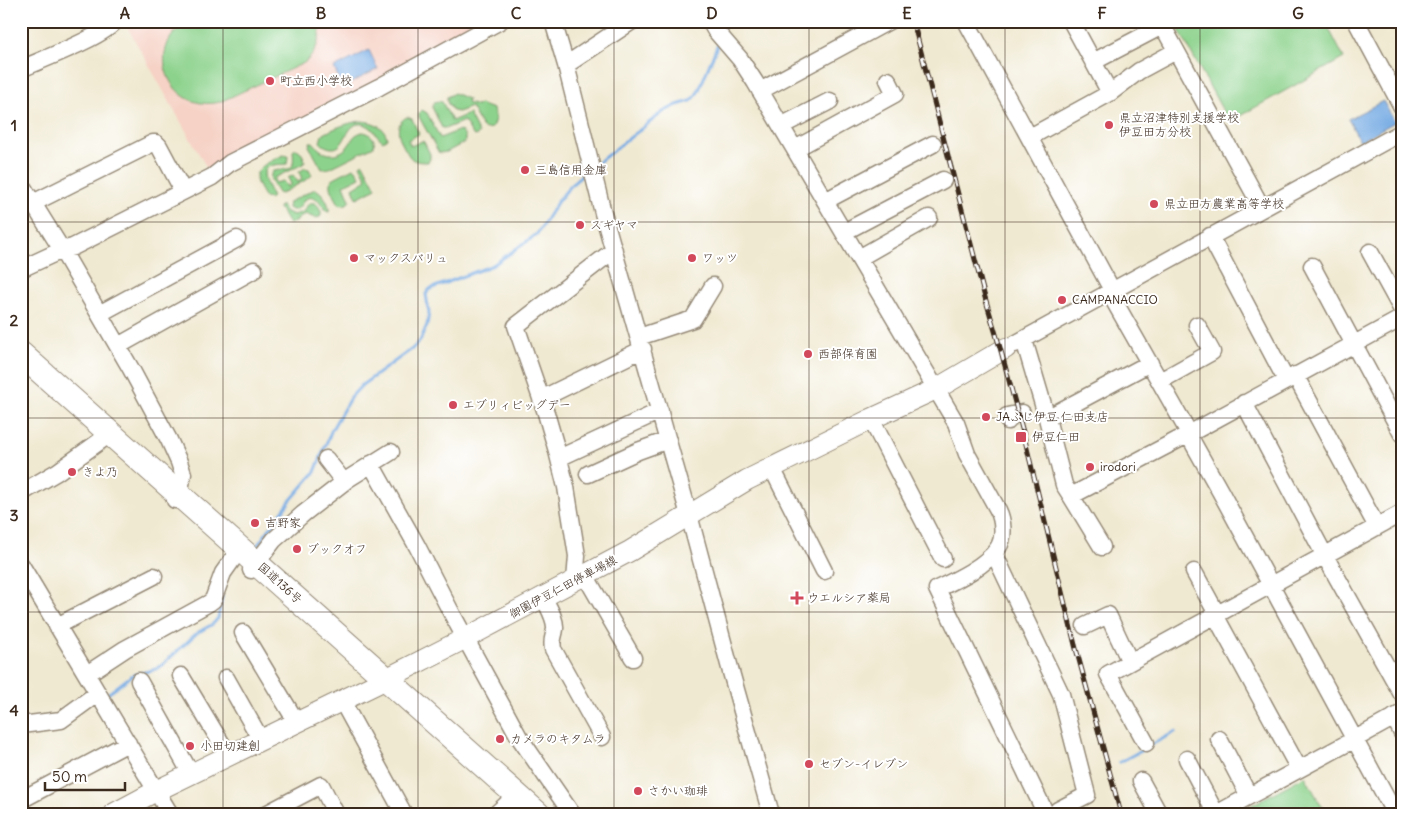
<svg xmlns="http://www.w3.org/2000/svg" width="1423" height="835" viewBox="0 0 1423 835" font-family="Delius,'Klee One',sans-serif">
<style>
.built{fill:#f6d1c5}
.green{fill:#8cd28c;stroke:#647e55}
.water{fill:#75aae3;stroke:#586a80}
.lines{fill:none;stroke-linecap:round;stroke-linejoin:round}
.stream{stroke:#75aae3;stroke-width:3}
.minor-casing{stroke:#968a78;stroke-width:19}
.major-casing{stroke:#968a78;stroke-width:22}
.highway-casing{stroke:#968a78;stroke-width:26}
.minor{stroke:#fff;stroke-width:16}
.major{stroke:#fff;stroke-width:20}
.highway{stroke:#fff;stroke-width:24}
.rail-casing{stroke:#3b2a1e;stroke-width:5}
.rail{stroke:#fff;stroke-width:3;stroke-dasharray:9;stroke-linecap:butt}
.grid{fill:none;stroke:#3b2a1e;stroke-width:1;stroke-opacity:0.55}
.poi-dot{fill:#d1495b;stroke:#fff;stroke-width:2}
.labels{text-anchor:middle;stroke-width:4;stroke-linejoin:round;paint-order:stroke}
.poi-label{font-size:12px;fill:#3b2a1e;stroke:#fff;text-anchor:start}
.street-label{font-size:12px;fill:#3b2a1e;stroke:#fff}
.neatline{fill:none;stroke:#3b2a1e;stroke-width:2}
.grid-label{font-size:16px;text-anchor:middle;font-weight:bold;fill:#3b2a1e}
</style>
<rect width="100%" height="100%" fill="#fff"/>
<filter id="ink" filterUnits="userSpaceOnUse"><feTurbulence type="fractalNoise" baseFrequency=".02" numOctaves="2"/><feDisplacementMap in="SourceGraphic" scale="10" xChannelSelector="R" yChannelSelector="G"/><feConvolveMatrix kernelMatrix="1 2 1 2 8 2 1 2 1" color-interpolation-filters="sRGB"/></filter>
<filter id="wash" filterUnits="userSpaceOnUse"><feTurbulence type="fractalNoise" baseFrequency=".0096" numOctaves="4" result="noise"/><feDisplacementMap in="SourceGraphic" scale="20" xChannelSelector="R" yChannelSelector="G"/><feGaussianBlur stdDeviation="1.12" result="paint"/><feColorMatrix in="noise" values="0 0 0 0 0 0 0 0 0 0 0 0 0 0 0 0 0 1.4 0 .05"/><feComposite in="paint" operator="in"/></filter>
<g filter="url(#wash)">
<rect width="100%" height="100%" fill="#f0e9d1"/>
<!-- built -->
<path class="built" d="M124 21H494L208 170Z"/>
<!-- green -->
<path class="green" d="M191 21H320C321 37 317 54 304 63L220 102C168 115 141 43 191 21Z
M1174 21H1325L1344 58 1229 122Z
M454 93 468 99 467 103 477 106 479 104 493 109 495 119 492 128 485 129 481 125 471 107 458 112 453 111 447 102V97Z
M439 101 442 102 452 121 468 114H469L479 134 475 136 473 135 464 121 447 128H442L432 107 434 102Z
M422 110 427 113 440 138 460 130 465 136V142L447 152 439 153 419 117V113Z
M407 117 412 119 419 134 408 140 411 146 422 141 424 142 430 154V159L428 162C422 162 416 162 412 159 409 157 407 152 405 149 399 139 393 124 407 117Z
M361 121C373 122 384 125 387 138L383 141C377 137 374 129 368 126 351 118 349 134 341 144 336 151 325 148 320 142L322 135C334 128 347 123 361 121Z
M362 132C369 132 376 138 374 146L330 168 322 169 309 146 310 142H313C316 145 318 149 322 151 330 157 342 154 348 146 354 139 351 136 362 132Z
M295 149C301 149 303 156 305 161L303 164 274 178 275 183 283 181 287 187 291 184 288 178 293 175 298 182 302 179 299 172 305 168 309 169 312 175 309 178 281 194 278 193C274 186 267 178 273 171 290 168 295 173 293 151Z
M283 155 288 156 287 164C282 165 279 164 274 165 255 168 269 187 272 196L270 199 265 198C262 193 259 188 257 183 251 167 273 161 283 155Z
M363 163 376 188 357 198 353 188 367 179 360 165Z
M353 168 356 169 360 177 344 185 350 200C349 204 343 206 339 204 335 196 328 188 332 179Z
M315 189C323 192 330 204 329 212L326 211C320 202 317 194 305 199 300 205 298 214 288 208L289 202Z
M309 203H315C319 206 323 212 320 217L315 218 305 214 299 217 297 221 289 224 279 208V206H282L286 212 294 215 303 212Z
M1305 776 1326 814H1235Z"/>
<!-- water -->
<path class="water" d="M369 50 378 69 343 87 334 68Z
M1383 101 1395 122 1360 141 1348 119Z"/>
<g class="lines">
<!-- stream -->
<path class="stream" d="M596 164 663 112 677 105 691 101 695 97 699 90 717 46
M257 546 290 501 315 472 332 429 350 398 362 385 412 349 420 341 427 325 429 313 426 294 430 289 493 265 529 240 537 234 558 201 571 185 587 171
M105 696 131 676 156 669 162 665 197 633 213 624 218 618 222 597
M1151 745 1175 732
M1120 762 1146 748"/>
</g>
</g>
<g filter="url(#ink)">
<g class="lines">
<defs>
<path id="minor" d="M553 21 566 65 603 213 689 515 731 672 771 814
M710 21 715 30 740 59 755 82 936 389 956 423 967 454 998 510C1003 520 1005 537 998 548 986 566 956 580 937 589L1044 810 1047 814
M966 21 1112 290
M1071 21 1110 93
M1160 21 1262 208
M1356 21 1402 107
M1093 62 1162 26
M566 65 632 21
M21 69C41 60 105 36 115 21
M760 91 889 21
M781 126 830 101
M1030 137 1110 93 1139 71 1176 51
M795 149 895 94 888 80
M21 184 62 250 131 369 169 440 179 462 183 474 179 495 175 500
M825 201 933 144
M33 203 153 143H156L159 146 183 191
M844 232 943 180
M1210 236 1286 380
M1370 252 1402 310
M859 258 929 218
M1312 266 1402 434
M21 269 62 250 73 247 212 177 230 163 379 87 500 21
M1109 292 1189 433
M99 314 237 239
M639 337 693 319 713 286
M1024 340 1047 418 1064 485 1071 496 1187 435 1402 318
M1015 344 1402 132
M118 346 254 270
M1295 375 1377 527
M1160 381 1212 352 1197 325
M541 399 643 349
M1244 403 1325 556 1402 694
M1047 418 1150 363
M871 419 943 559
M1008 421 1007 416 1022 413
M1188 434 1220 491 1395 814
M559 458 660 411
M326 459 344 482
M371 464 417 546 451 612 519 737 572 814
M772 468 824 571
M588 474 638 451 668 440
M21 493 57 472 103 439
M1071 496 1102 547
M994 553 1061 694 1087 795 1058 810 1055 814
M21 565 170 814
M251 570 274 540 303 514 348 479 391 452
M1194 572 1217 614
M585 575 633 658
M575 581 577 556 566 487 557 451 546 413 516 326 614 250
M544 598C548 607 556 619 555 629 554 637 551 639 553 649L602 737
M1215 615 1299 769
M57 626 154 576
M1085 626 1108 615 1130 662
M243 633 297 723
M87 674 125 649 209 603 213 600 223 573 235 556
M181 676 229 756
M226 678 261 740
M139 681 191 774
M342 701 404 814
M1394 717 1402 733
M21 725 61 720 98 693
M1219 739 1249 796
M1146 743 1108 674 1402 513
M1187 759 1216 814
M1141 781 1159 814
M21 800 128 743
M266 814 321 785 336 814
M496 814 508 803
M1216 814 1355 739 1402 713"/>
<path id="major" d="M113 814 156 791 376 684 466 638 630 551 747 480 871 419 936 389 1006 348"/>
<path id="highway" d="M21 354 538 814"/>
</defs>
<!-- minor casing -->
<use href="#minor" class="minor-casing"/>
<!-- major casing -->
<use href="#major" class="major-casing"/>
<!-- highway casing -->
<use href="#highway" class="highway-casing"/>
<!-- minor -->
<use href="#minor" class="minor"/>
<!-- major -->
<use href="#major" class="major"/>
<!-- highway -->
<use href="#highway" class="highway"/>
<defs>
<path id="rail" d="M913 21 984 294 1001 351 1024 436 1075 645 1121 814"/>
</defs>
<!-- rail casing -->
<use href="#rail" class="rail-casing"/>
<!-- rail -->
<use href="#rail" class="rail"/>
</g>
</g>
<!-- grid -->
<path class="grid" d="M223 21V814M418 21V814M614 21V814M809 21V814M1005 21V814M1200 21V814M21 222H1402M21 418H1402M21 612H1402"/>
<!-- markers -->
<g class="poi-dot">
<circle cx="270" cy="81" r="5"/>
<circle cx="1109" cy="125" r="5"/>
<circle cx="525" cy="170" r="5"/>
<circle cx="1154" cy="204" r="5"/>
<circle cx="580" cy="225" r="5"/>
<circle cx="354" cy="258" r="5"/>
<circle cx="692" cy="258" r="5"/>
<circle cx="1062" cy="300" r="5"/>
<circle cx="808" cy="354" r="5"/>
<circle cx="453" cy="405" r="5"/>
<circle cx="986" cy="417" r="5"/>
<rect x="1015" y="431" width="12" height="12" rx="2.5"/>
<circle cx="1090" cy="467" r="5"/>
<circle cx="72" cy="472" r="5"/>
<circle cx="255" cy="523" r="5"/>
<circle cx="297" cy="549" r="5"/>
<path d="M794.5 590.5h5v5h5v5h-5v5h-5v-5h-5v-5h5z"/>
<circle cx="500" cy="739" r="5"/>
<circle cx="190" cy="746" r="5"/>
<circle cx="809" cy="764" r="5"/>
<circle cx="638" cy="791" r="5"/>
</g>
<g class="labels">
<!-- poi labels -->
<g class="poi-label">
<text x="280" y="85">町立西小学校</text>
<text x="1119" y="122">県立沼津特別支援学校<tspan x="1119" dy="14">伊豆田方分校</tspan></text>
<text x="535" y="174">三島信用金庫</text>
<text x="1164" y="208">県立田方農業高等学校</text>
<text x="590" y="229">スギヤマ</text>
<text x="364" y="262">マックスバリュ</text>
<text x="702" y="262">ワッツ</text>
<text x="1072" y="304">CAMPANACCIO</text>
<text x="818" y="358">西部保育園</text>
<text x="463" y="409">エブリィビッグデー</text>
<text x="996" y="421">JAふじ伊豆 仁田支店</text>
<text x="1032" y="441">伊豆仁田</text>
<text x="1100" y="471">irodori</text>
<text x="82" y="476">きよ乃</text>
<text x="265" y="527">吉野家</text>
<text x="307" y="553">ブックオフ</text>
<text x="807" y="602">ウエルシア薬局</text>
<text x="510" y="743">カメラのキタムラ</text>
<text x="200" y="750">小田切建創</text>
<text x="819" y="768">セブン-イレブン</text>
<text x="648" y="795">さかい珈琲</text>
</g>
<!-- street labels -->
<g class="street-label">
<text transform="translate(280 583) rotate(42)" y="4">国道136号</text>
<text transform="translate(563 587) rotate(-28)" y="4">御園伊豆仁田停車場線</text>
</g>
</g>
<!-- margin -->
<rect width="1423" height="835" fill="none" stroke="#fff" stroke-width="55"/>
<!-- scale -->
<path d="M45 782v8h80v-8" fill="none" stroke="#3b2a1e" stroke-width="2.5"/>
<text x="52" y="782" font-size="15" fill="#3b2a1e" stroke="#ffffff" stroke-width="4" paint-order="stroke">50 m</text>
<rect x="28" y="28" width="1368" height="780" class="neatline"/>
<g class="grid-label">
<text x="125" y="19">A</text>
<text x="321" y="19">B</text>
<text x="516" y="19">C</text>
<text x="712" y="19">D</text>
<text x="907" y="19">E</text>
<text x="1102" y="19">F</text>
<text x="1298" y="19">G</text>
<text x="14" y="131">1</text>
<text x="14" y="326">2</text>
<text x="14" y="521">3</text>
<text x="14" y="716">4</text>
</g>
</svg>
